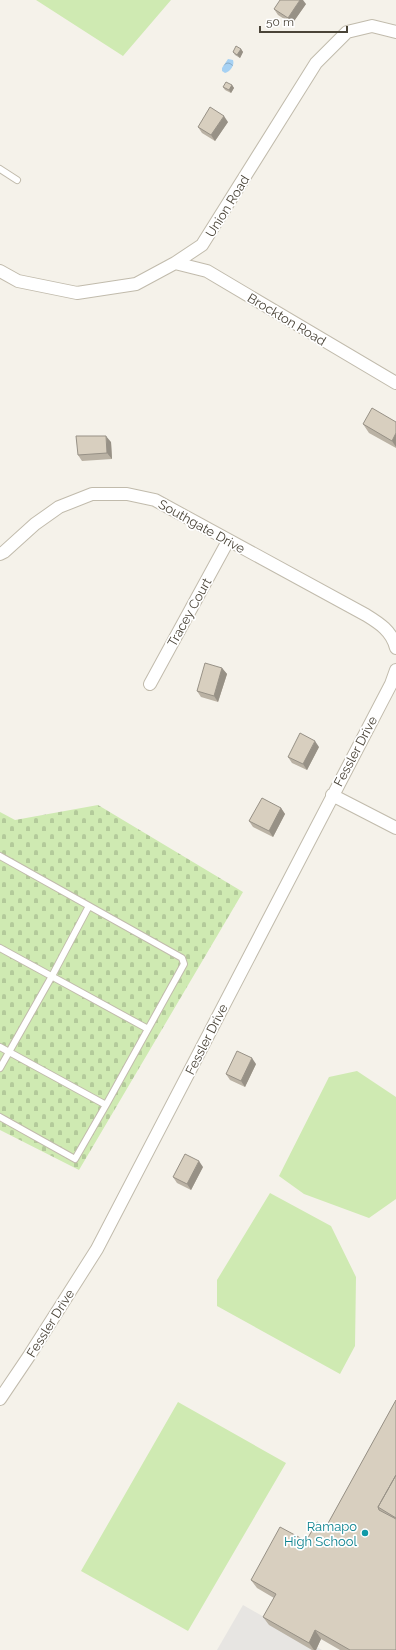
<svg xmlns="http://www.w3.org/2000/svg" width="396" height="1650" viewBox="0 0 396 1650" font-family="Raleway,sans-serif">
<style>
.green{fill:#cfeab2}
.cemetery{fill:url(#cemetery-stones)}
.parking{fill:#e7e5e2}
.water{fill:url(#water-waves)}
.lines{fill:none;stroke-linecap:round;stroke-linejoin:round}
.lane-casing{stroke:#c1bbac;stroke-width:8}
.street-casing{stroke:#c1bbac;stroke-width:14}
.lane{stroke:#fff;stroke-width:6}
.street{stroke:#fff;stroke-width:12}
.wall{fill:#bab2a4}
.shaded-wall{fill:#979186}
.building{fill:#d8cfbf;stroke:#979186}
.culture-dot{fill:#0f9aa8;stroke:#fff;stroke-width:1.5}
.labels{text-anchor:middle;stroke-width:3.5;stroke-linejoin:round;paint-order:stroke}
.street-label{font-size:13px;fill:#4a4438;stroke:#fff}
.culture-label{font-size:13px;fill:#0d838f;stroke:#fff;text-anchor:end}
</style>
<defs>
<pattern id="cemetery-stones" width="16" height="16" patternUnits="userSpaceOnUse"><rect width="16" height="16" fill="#cfeab2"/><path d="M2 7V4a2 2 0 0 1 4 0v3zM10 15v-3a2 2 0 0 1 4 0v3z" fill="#b3ca9a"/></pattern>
<pattern id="water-waves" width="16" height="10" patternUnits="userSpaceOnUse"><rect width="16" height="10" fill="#a6d1f3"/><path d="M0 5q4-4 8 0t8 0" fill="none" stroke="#89abc6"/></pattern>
</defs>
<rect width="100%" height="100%" fill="#f5f2ea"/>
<!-- green -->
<path class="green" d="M36 0H171L123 56Z
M357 1071 396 1097V1199L369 1218 304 1194 279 1176 329 1077Z
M270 1193 331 1226 356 1277 355 1346 340 1374 217 1306V1280Z
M178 1402 286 1463 188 1631 81 1571Z"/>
<!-- cemetery -->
<path class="cemetery" d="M98 805 243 892 79 1170 0 1130V812L15 820Z"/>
<!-- parking -->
<path class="parking" d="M243 1605 322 1650H217Z"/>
<!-- water -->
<path class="water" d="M228 59 233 60C235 65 230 72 225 73L222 71V68Z"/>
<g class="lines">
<defs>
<path id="lane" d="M0 169 17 180
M0 856 182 958 184 964 106 1105 0 1047
M0 948 148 1029
M0 1068 52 976 89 906
M0 1117 75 1159 106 1105"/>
<path id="street" d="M175 263 207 271 396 383
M0 271 18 281 77 293 136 284 175 263 202 245 316 63 347 32 372 26 396 32
M0 554 4 552 35 524 59 507 92 494H127L155 500 366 615C379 623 392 631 396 648
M150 684 228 541
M332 795 396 828
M0 1399 29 1356 97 1249 391 684 396 670"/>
</defs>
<!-- lane casing -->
<use href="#lane" class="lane-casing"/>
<!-- street casing -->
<use href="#street" class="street-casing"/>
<!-- lane -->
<use href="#lane" class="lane"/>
<!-- street -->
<use href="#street" class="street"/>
</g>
<!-- wall -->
<path class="wall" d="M306 4 292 24 278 15 274 9Z
M241 49 243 52 240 58 235 55 233 52Z
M232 85 234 88 231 93 225 90 223 87Z
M228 122 215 141 202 133 198 127Z
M396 422V448L369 433 363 424Z
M111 442 112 459 82 461 78 455Z
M222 668 227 674 218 702 201 697 197 691Z
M319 747 307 770 292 763 288 757Z
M281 808 285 814 273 837 253 827 249 821Z
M256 1064 245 1087 230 1080 226 1074Z
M203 1167 191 1190 177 1183 173 1177Z
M396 1400V1650H340L321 1639 316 1650H312L269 1625 263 1617 274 1598 257 1588 251 1580 306 1541 326 1527Z"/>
<!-- shaded-wall -->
<path class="shaded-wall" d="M300 0H303L306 4 292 24 288 18Z
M241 49 243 52 240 58 237 55Z
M232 85 234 88 231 93 229 90Z
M224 116 228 122 215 141 211 135Z
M396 433V447L392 441Z
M106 436 111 442 112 459 107 453Z
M222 668 227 674 218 702 214 696Z
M315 741 319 747 307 770 303 764Z
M281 808 285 814 273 837 269 831Z
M252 1058 256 1064 245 1087 241 1081Z
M199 1161 203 1167 191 1190 187 1184Z
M315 1630 321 1639 316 1650H314L309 1643Z"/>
<!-- building -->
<path class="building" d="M280 0H300L288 18 274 9Z
M236 46 241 49 237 55 233 52Z
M226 82 232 85 229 90 223 87Z
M210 107 224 116 211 135 198 127Z
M372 408 396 422V433L392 441 363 424Z
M76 436H106L107 453 78 455Z
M205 663 222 668 214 696 197 691Z
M300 733 315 741 303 764 288 757Z
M262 798 281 808 269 831 249 821Z
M237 1051 252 1058 241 1081 226 1074Z
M185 1154 199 1161 187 1184 173 1177Z
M396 1400V1475L378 1507 379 1510 396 1519V1650H350L315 1630 309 1643 263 1617 276 1594 251 1580 280 1527 306 1541 317 1522 326 1527Z
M396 1475V1518L378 1507Z"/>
<!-- markers -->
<circle class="culture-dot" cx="365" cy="1533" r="4"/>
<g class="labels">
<!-- street labels -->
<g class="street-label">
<text transform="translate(227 206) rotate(-58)" y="5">Union Road</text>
<text transform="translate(287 319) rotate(31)" y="5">Brockton Road</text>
<text transform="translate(202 526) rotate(29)" y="5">Southgate Drive</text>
<text transform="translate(189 612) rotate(-61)" y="5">Tracey Court</text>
<text transform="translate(355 751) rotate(-62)" y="5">Fessler Drive</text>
<text transform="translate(206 1039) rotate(-63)" y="5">Fessler Drive</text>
<text transform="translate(50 1323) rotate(-58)" y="5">Fessler Drive</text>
</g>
<!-- culture labels -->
<g class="culture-label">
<text x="357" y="1531">Ramapo<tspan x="357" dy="15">High School</tspan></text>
</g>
</g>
<!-- scale -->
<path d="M260 26v6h87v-6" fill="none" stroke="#4a4438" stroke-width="2"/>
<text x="266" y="26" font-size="12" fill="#4a4438" stroke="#ffffff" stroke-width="3" paint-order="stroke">50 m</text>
</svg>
